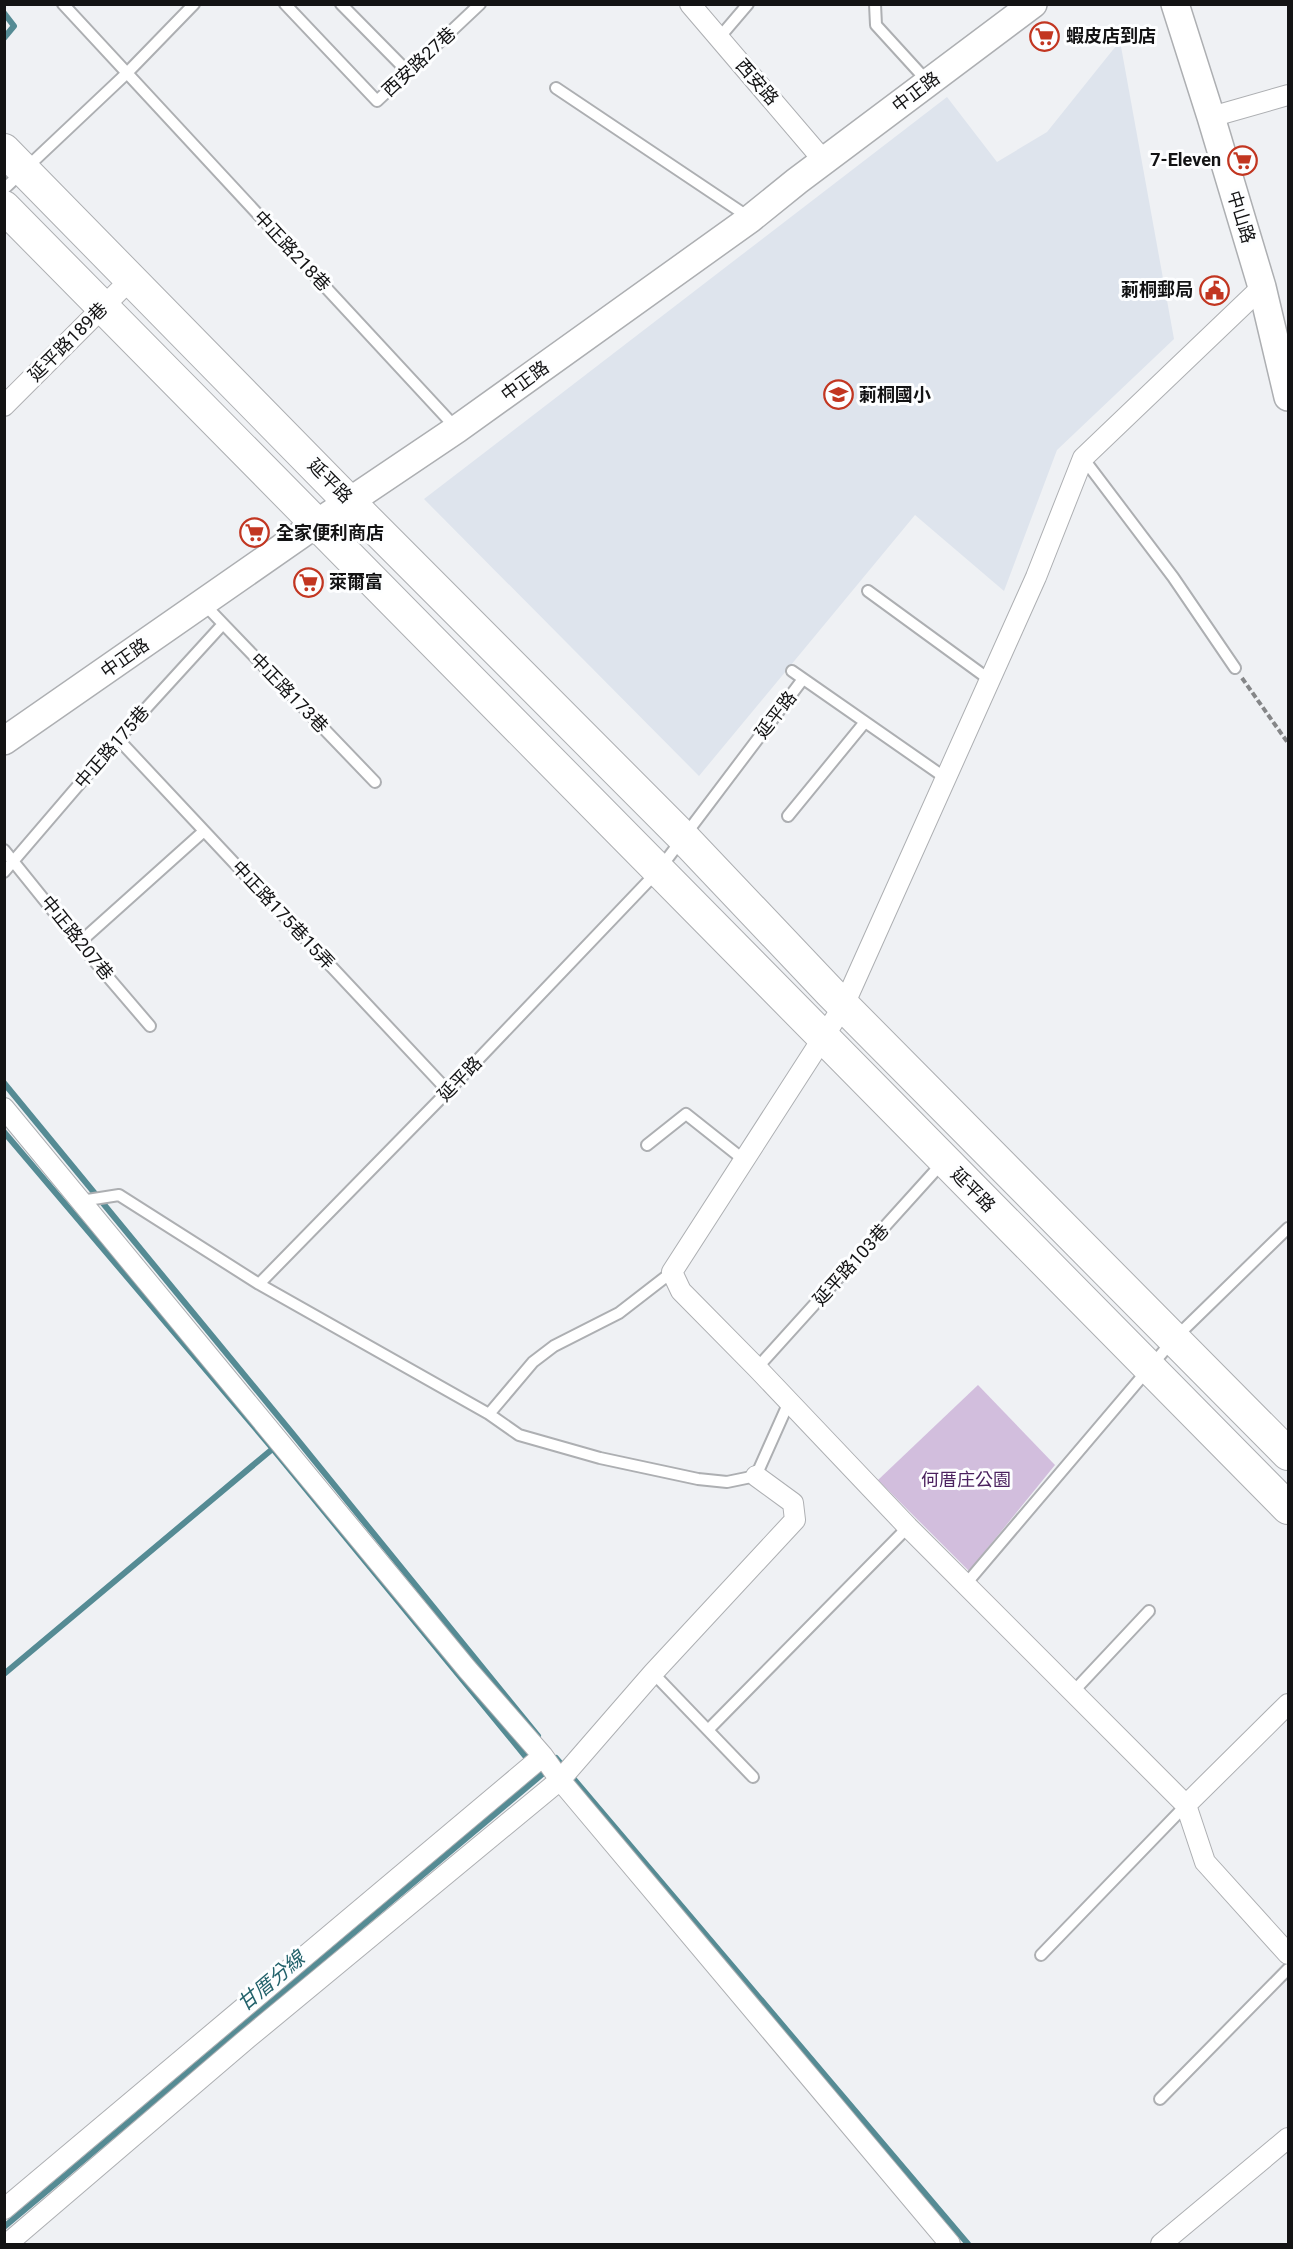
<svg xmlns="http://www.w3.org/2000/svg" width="1293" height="2249" viewBox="0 0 1293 2249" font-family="Roboto,'Noto Sans TC',sans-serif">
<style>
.built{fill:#dee4ed}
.green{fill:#d2bedd}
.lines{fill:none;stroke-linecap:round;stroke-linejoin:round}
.stream{stroke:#558b94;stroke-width:6}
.lane-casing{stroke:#adafb2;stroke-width:14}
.street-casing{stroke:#adafb2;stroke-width:22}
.secondary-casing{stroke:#adafb2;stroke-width:30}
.primary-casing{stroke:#adafb2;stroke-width:34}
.path{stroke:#858688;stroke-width:4;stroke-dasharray:6 3;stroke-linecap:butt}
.lane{stroke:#fff;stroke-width:10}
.street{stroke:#fff;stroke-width:20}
.secondary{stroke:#fff;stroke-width:27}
.primary{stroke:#fff;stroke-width:32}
.labels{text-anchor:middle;stroke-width:6;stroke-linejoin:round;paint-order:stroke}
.poi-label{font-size:18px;font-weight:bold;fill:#131314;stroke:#fdfeff;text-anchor:start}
.street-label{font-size:18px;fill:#131314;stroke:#fdfeff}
.park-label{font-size:18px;fill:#4b225f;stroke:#fdfeff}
.water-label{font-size:20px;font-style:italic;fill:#21616a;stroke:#fdfeff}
</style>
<rect width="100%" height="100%" fill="#eff1f4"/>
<!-- built -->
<path class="built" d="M1120 41 1174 339 1057 450 1004 591 915 515 699 776 424 499 947 97 997 162 1047 132Z"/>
<!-- green -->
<path class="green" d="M978 1385 1055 1465 969 1571 878 1480Z"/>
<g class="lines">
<!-- stream -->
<path class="stream" d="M4 13 14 26 4 38
M4 1083 292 1433 538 1736
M4 1132 273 1449 526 1757 543 1773
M4 1674 276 1446
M556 1758 968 2244
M4 2227 546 1771"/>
<defs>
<path id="lane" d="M63 4 457 429
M285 4 377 101 480 4
M341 4 409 73
M875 4 876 25 928 82
M719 38 748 4
M556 88 750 218
M4 189 127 73 194 4
M1083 458 1173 577 1235 668
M868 591 990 680
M204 604 375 782
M792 671 947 779
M118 739 448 1091
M788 816 865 722
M4 850 79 943 150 1026
M4 872 118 739 223 624
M79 943 204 831
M647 1145 686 1114 744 1160
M81 1201 119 1195 259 1284 489 1414
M672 1272 619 1313 554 1346 533 1362 489 1414 519 1435 600 1458 698 1479 727 1482 756 1476 789 1402
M259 1284 448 1091 658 871 803 679
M757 1368 944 1161
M965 1585 1174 1339 1288 1228
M653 1673 753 1777
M1073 1692 1149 1611
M708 1730 908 1527
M1041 1955 1186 1805
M1160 2099 1288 1969"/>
<path id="street" d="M690 4 824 161
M1211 117 1288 95
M4 406 131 279
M4 1108 467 1669 543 1756 560 1780 950 2244
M1288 1704 1186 1805 1205 1862 1288 1954
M1186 1805 908 1527 757 1368 681 1291 672 1272 844 1005 1036 577 1083 458 1262 287
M4 2209 543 1756
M7 2244 248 2038 560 1780 653 1673 795 1520 793 1503 756 1476
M1161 2244 1288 2138"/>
<path id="secondary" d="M1175 4 1211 117 1262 287 1288 397
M4 741 316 524 457 429 750 219 797 181 1033 4"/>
<path id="primary" d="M4 150 369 522 682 836 830 992 1288 1454
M4 207 1288 1508"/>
</defs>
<!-- lane casing -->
<use href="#lane" class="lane-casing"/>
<!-- street casing -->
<use href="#street" class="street-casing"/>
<!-- secondary casing -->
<use href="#secondary" class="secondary-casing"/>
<!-- primary casing -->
<use href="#primary" class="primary-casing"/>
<!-- path -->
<path class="path" d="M1242 678 1288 743"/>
<!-- lane -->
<use href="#lane" class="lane"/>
<!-- street -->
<use href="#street" class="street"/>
<!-- secondary -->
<use href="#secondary" class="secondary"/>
<!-- primary -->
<use href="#primary" class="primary"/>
</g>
<!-- icons -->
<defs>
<symbol id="supermarket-ring" viewBox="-11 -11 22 22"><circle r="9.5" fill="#fdfeff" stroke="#c23621" stroke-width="1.5"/><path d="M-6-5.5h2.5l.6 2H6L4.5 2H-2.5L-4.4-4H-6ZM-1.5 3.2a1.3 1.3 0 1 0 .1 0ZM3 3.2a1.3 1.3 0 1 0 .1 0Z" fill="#c23621"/></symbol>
<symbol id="civic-ring" viewBox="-11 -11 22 22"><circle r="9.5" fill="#fdfeff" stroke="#c23621" stroke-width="1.5"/><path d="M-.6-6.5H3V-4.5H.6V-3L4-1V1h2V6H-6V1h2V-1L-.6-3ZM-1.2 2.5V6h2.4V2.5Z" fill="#c23621"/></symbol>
<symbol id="school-ring" viewBox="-11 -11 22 22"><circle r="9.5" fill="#fdfeff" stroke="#c23621" stroke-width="1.5"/><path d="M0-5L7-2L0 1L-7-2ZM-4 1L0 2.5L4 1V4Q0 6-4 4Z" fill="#c23621"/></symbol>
</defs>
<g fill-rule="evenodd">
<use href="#supermarket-ring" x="1028" y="20" width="33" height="33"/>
<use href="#supermarket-ring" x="1226" y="144" width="33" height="33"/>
<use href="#civic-ring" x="1198" y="274" width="33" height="33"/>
<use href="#school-ring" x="822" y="378" width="33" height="33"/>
<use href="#supermarket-ring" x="238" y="516" width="33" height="33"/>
<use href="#supermarket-ring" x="292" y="566" width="33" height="33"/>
</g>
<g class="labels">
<!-- poi labels -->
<g class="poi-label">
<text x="1066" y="42">蝦皮店到店</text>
<text x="1221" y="166" text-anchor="end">7-Eleven</text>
<text x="1193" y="296" text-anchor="end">莿桐郵局</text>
<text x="859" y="401">莿桐國小</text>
<text x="276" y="539">全家便利商店</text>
<text x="329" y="588">萊爾富</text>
</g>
<!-- street labels -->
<g class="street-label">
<text transform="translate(419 62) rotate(-43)" y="6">西安路27巷</text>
<text transform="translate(757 82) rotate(49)" y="6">西安路</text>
<text transform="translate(916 92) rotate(-37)" y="6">中正路</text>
<text transform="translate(1241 217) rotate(73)" y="6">中山路</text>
<text transform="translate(292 251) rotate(47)" y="6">中正路218巷</text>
<text transform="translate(68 342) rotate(-45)" y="6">延平路189巷</text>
<text transform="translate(525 381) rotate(-36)" y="6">中正路</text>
<text transform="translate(330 481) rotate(45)" y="6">延平路</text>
<text transform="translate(125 658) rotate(-35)" y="6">中正路</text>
<text transform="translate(289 693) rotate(46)" y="6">中正路173巷</text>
<text transform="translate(776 715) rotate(-52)" y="6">延平路</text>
<text transform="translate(112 747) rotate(-49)" y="6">中正路175巷</text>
<text transform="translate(283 915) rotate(47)" y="6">中正路175巷15弄</text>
<text transform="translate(77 938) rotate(51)" y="6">中正路207巷</text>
<text transform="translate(460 1079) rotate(-46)" y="6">延平路</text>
<text transform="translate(973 1190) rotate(45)" y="6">延平路</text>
<text transform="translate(851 1265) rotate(-48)" y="6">延平路103巷</text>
</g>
<!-- park labels -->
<g class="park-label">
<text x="966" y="1486">何厝庄公園</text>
</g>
<!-- water labels -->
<g class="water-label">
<text transform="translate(271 1981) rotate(-40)" y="7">甘厝分線</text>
</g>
</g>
<!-- border -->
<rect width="1293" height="2249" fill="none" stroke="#131314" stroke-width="12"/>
</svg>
